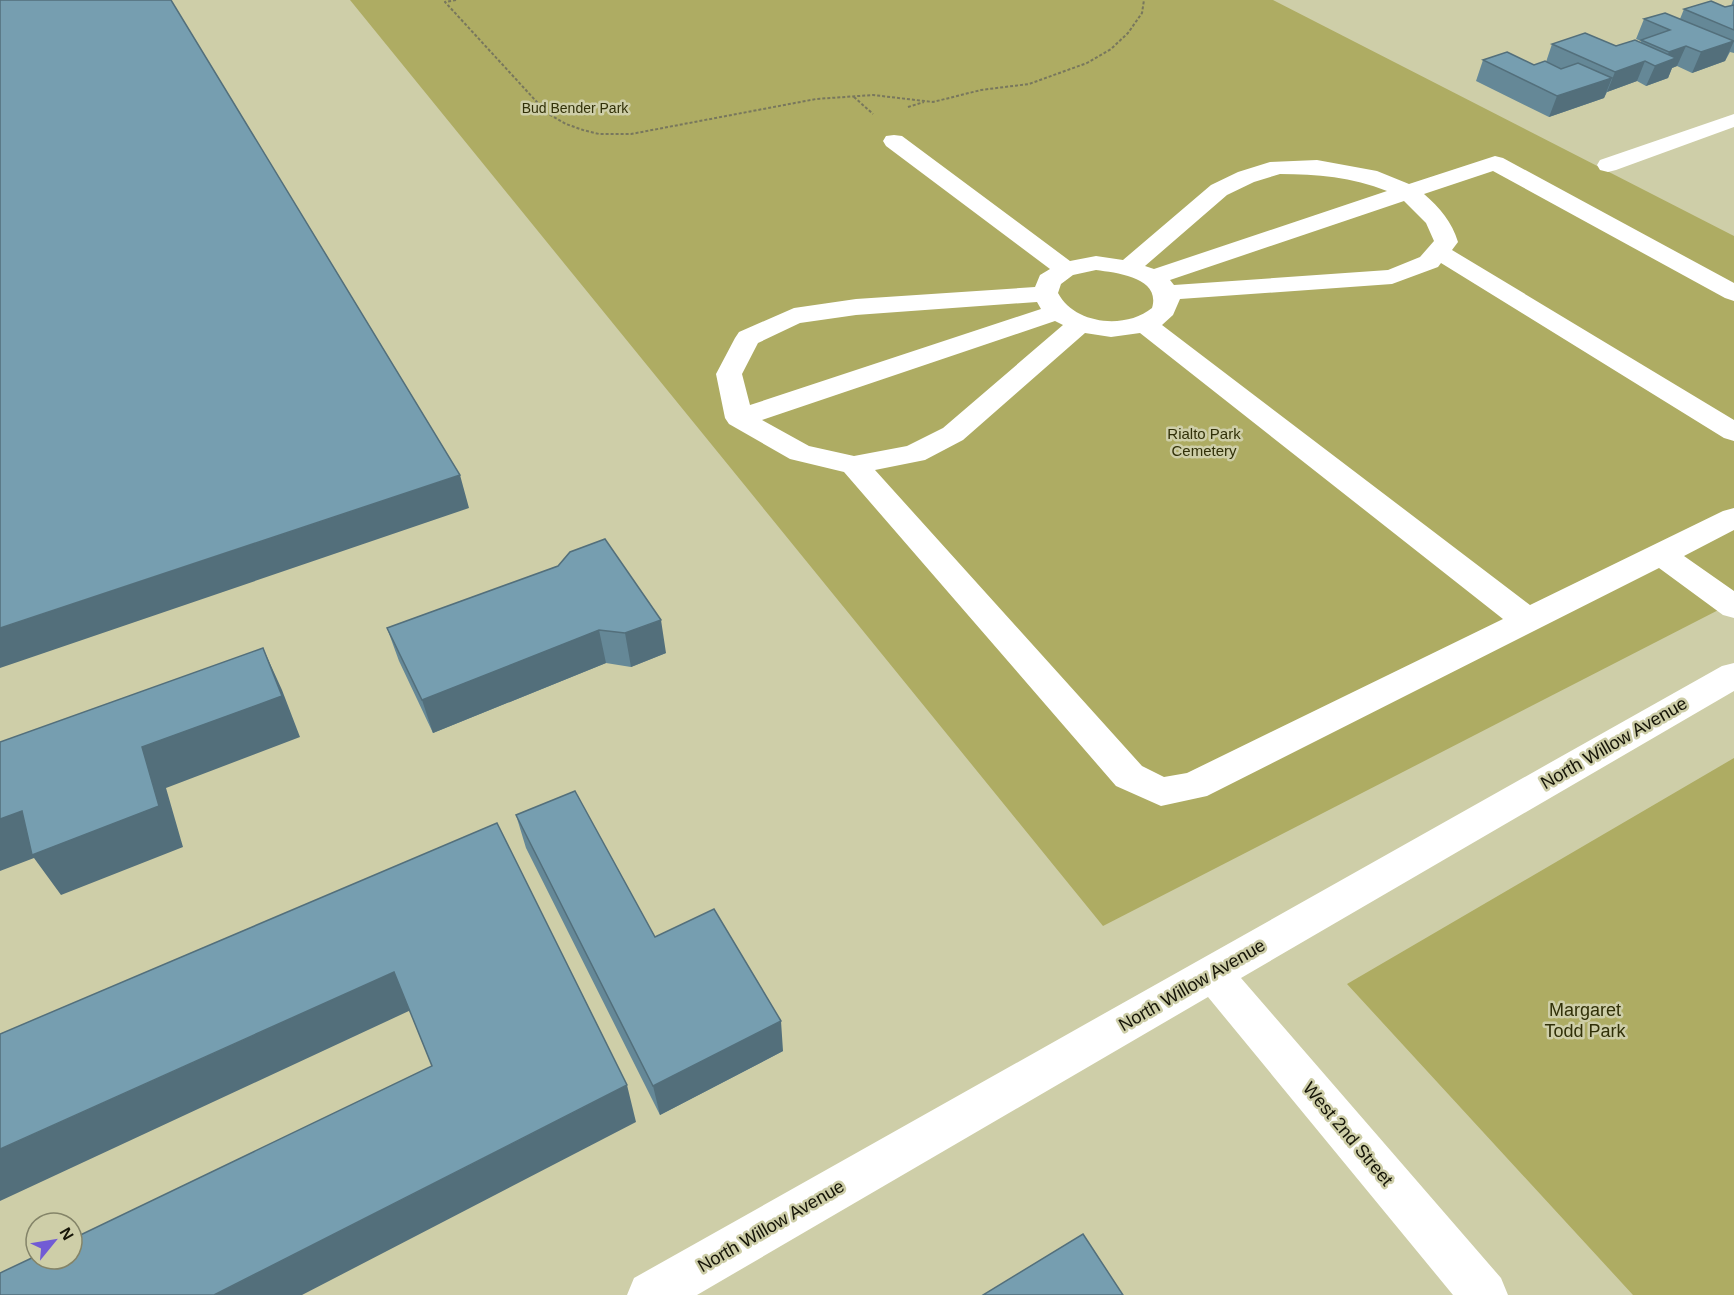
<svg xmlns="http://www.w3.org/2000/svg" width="1734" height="1295" viewBox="0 0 1734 1295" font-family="Arial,sans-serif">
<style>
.green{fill:#aeac63}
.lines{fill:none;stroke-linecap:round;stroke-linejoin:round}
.path{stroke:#78775d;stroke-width:2;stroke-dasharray:3 2;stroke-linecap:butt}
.minor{fill:#fff;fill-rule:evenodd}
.wall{fill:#658897}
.shaded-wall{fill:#536f7b}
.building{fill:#769eb0;stroke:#536f7b;stroke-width:1.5}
.labels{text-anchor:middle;stroke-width:5;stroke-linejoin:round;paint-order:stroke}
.far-park-label{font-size:14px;fill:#313008;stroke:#cecea8}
.park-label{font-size:15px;fill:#313008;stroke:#cecea8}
.near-street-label{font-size:18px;fill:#161508;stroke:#cecea8}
.near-park-label{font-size:18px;fill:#313008;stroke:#cecea8}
</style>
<rect width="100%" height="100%" fill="#cecea8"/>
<!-- green -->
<path class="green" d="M350 0H1273L1734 236V602L1103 926Z
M1734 758V1295H1633L1347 984Z"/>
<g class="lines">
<!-- path -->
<path class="path" d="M456 0 445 2 547 113 566 124 583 130 599 134H631L816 99 873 95 933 102 981 90 1029 84 1087 63 1111 49 1128 33 1142 13 1144 0
M854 97 873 114
M908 107 924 102"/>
<!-- minor -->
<path class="minor" d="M1734 114V127L1616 170 1608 172 1600 170 1597 165 1600 160Z
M894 135 902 136 1070 261 1096 256 1123 260 1211 185 1238 172 1270 162 1317 160 1377 171 1409 184 1495 156 1503 158 1734 283V301L1725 298 1493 171 1424 194C1440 208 1452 222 1458 242L1452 250 1734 420V441L1724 438 1441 263 1438 267 1392 284 1180 299 1173 315 1162 325 1530 605 1723 511 1734 508V530L1684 556 1734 591V618L1723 615 1659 568 1207 796 1161 806 1116 786 844 472 790 459 729 424 725 418 716 374 735 338 739 332 794 308 856 299 1035 287 1040 275 1050 269 886 146 883 141 886 136ZM1280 174C1317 174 1352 177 1387 191L1154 269 1145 266 1227 195 1254 182ZM1404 201 1426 223 1434 241 1420 257 1388 270 1174 285 1170 280ZM1096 270C1119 273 1161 278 1152 308 1125 330 1074 324 1058 293L1061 284 1073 275ZM1037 302 1041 309 750 405 742 374 758 343 800 323 856 315ZM1055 321 1063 325 943 428 907 446 854 456 809 446 762 420ZM1085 333 1111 337 1140 333 1503 619 1187 773 1164 777 1142 766 875 470 925 460 963 440Z
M1734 663V691L1241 978 1501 1278 1508 1295H1453L1208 997 697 1295H627L634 1278 1722 666Z"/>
</g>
<!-- wall -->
<path class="wall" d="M1733 0H1734V53L1730 52 1725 61 1692 73 1677 66 1672 68 1668 78 1646 86 1637 81 1607 92 1604 98 1549 117 1476 81 1483 60 1534 65 1546 62 1552 44 1616 46 1640 43 1641 41 1636 39 1644 19H1680L1684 9 1725 7 1731 6Z
M558 566 666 653 631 667 606 663 433 733 399 661 387 628Z
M516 815 783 1051 660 1115 526 848Z"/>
<!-- shaded-wall -->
<path class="shaded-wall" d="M1734 41 1725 61 1692 73 1701 52Z
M1686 46 1677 66 1672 68 1668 78 1646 86 1655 66 1664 62 1669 52Z
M1645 61 1637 81 1607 92 1615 72Z
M1612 78 1604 98 1549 117 1557 96Z
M460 475 469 508 0 668V628Z
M661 620 666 653 631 667 625 633Z
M599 630 606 663 433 733 422 700Z
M263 648 282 690 300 737 166 788 183 847 61 895 34 858 0 871V819Z
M394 972 411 1010 0 1201V1149Z
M781 1021 783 1051 660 1115 653 1086Z
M627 1085 636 1122 302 1295H214Z"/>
<!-- building -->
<path class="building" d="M0 0H171L460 475 0 628Z
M1711 1 1725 7 1734 5V30L1684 9Z
M1665 13 1734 41 1701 52 1686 46 1669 52 1641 40 1670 30 1644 19Z
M1585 33 1616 46 1635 40 1676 58 1655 66 1645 61 1615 72 1552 44Z
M1507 52 1534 65 1545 61 1561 69 1578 63 1612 78 1557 96 1483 60Z
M605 539 661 620 625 633 599 630 422 700 387 628 558 566 570 552Z
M263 648 282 696 142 747 159 806 32 855 22 811 0 819V742Z
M575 791 655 937 714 909 781 1021 653 1086 516 815Z
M497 823 627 1085 214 1295H0V1273L36 1256V1259H72V1239L432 1066 394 972 0 1149V1034Z
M1083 1234 1123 1295H983Z"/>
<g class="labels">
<!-- far-park labels -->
<g class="far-park-label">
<text x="575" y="113">Bud Bender Park</text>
</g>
<!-- park labels -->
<g class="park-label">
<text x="1204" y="439">Rialto Park<tspan x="1204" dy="17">Cemetery</tspan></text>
</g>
<!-- near-street labels -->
<g class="near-street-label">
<text transform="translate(1614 743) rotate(-30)" y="6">North Willow Avenue</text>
<text transform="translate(1192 985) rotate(-30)" y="6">North Willow Avenue</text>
<text transform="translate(1348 1134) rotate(50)" y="6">West 2nd Street</text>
<text transform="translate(771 1226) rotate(-30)" y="6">North Willow Avenue</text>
</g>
<!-- near-park labels -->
<g class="near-park-label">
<text x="1585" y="1016">Margaret<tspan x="1585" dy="21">Todd Park</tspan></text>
</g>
</g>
<!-- north arrow -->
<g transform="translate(54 1241) rotate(60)"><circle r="28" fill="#cecea8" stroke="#848468" stroke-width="1.5"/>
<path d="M0-4.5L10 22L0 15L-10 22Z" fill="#715bd5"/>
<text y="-9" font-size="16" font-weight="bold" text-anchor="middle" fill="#161508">N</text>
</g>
</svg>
